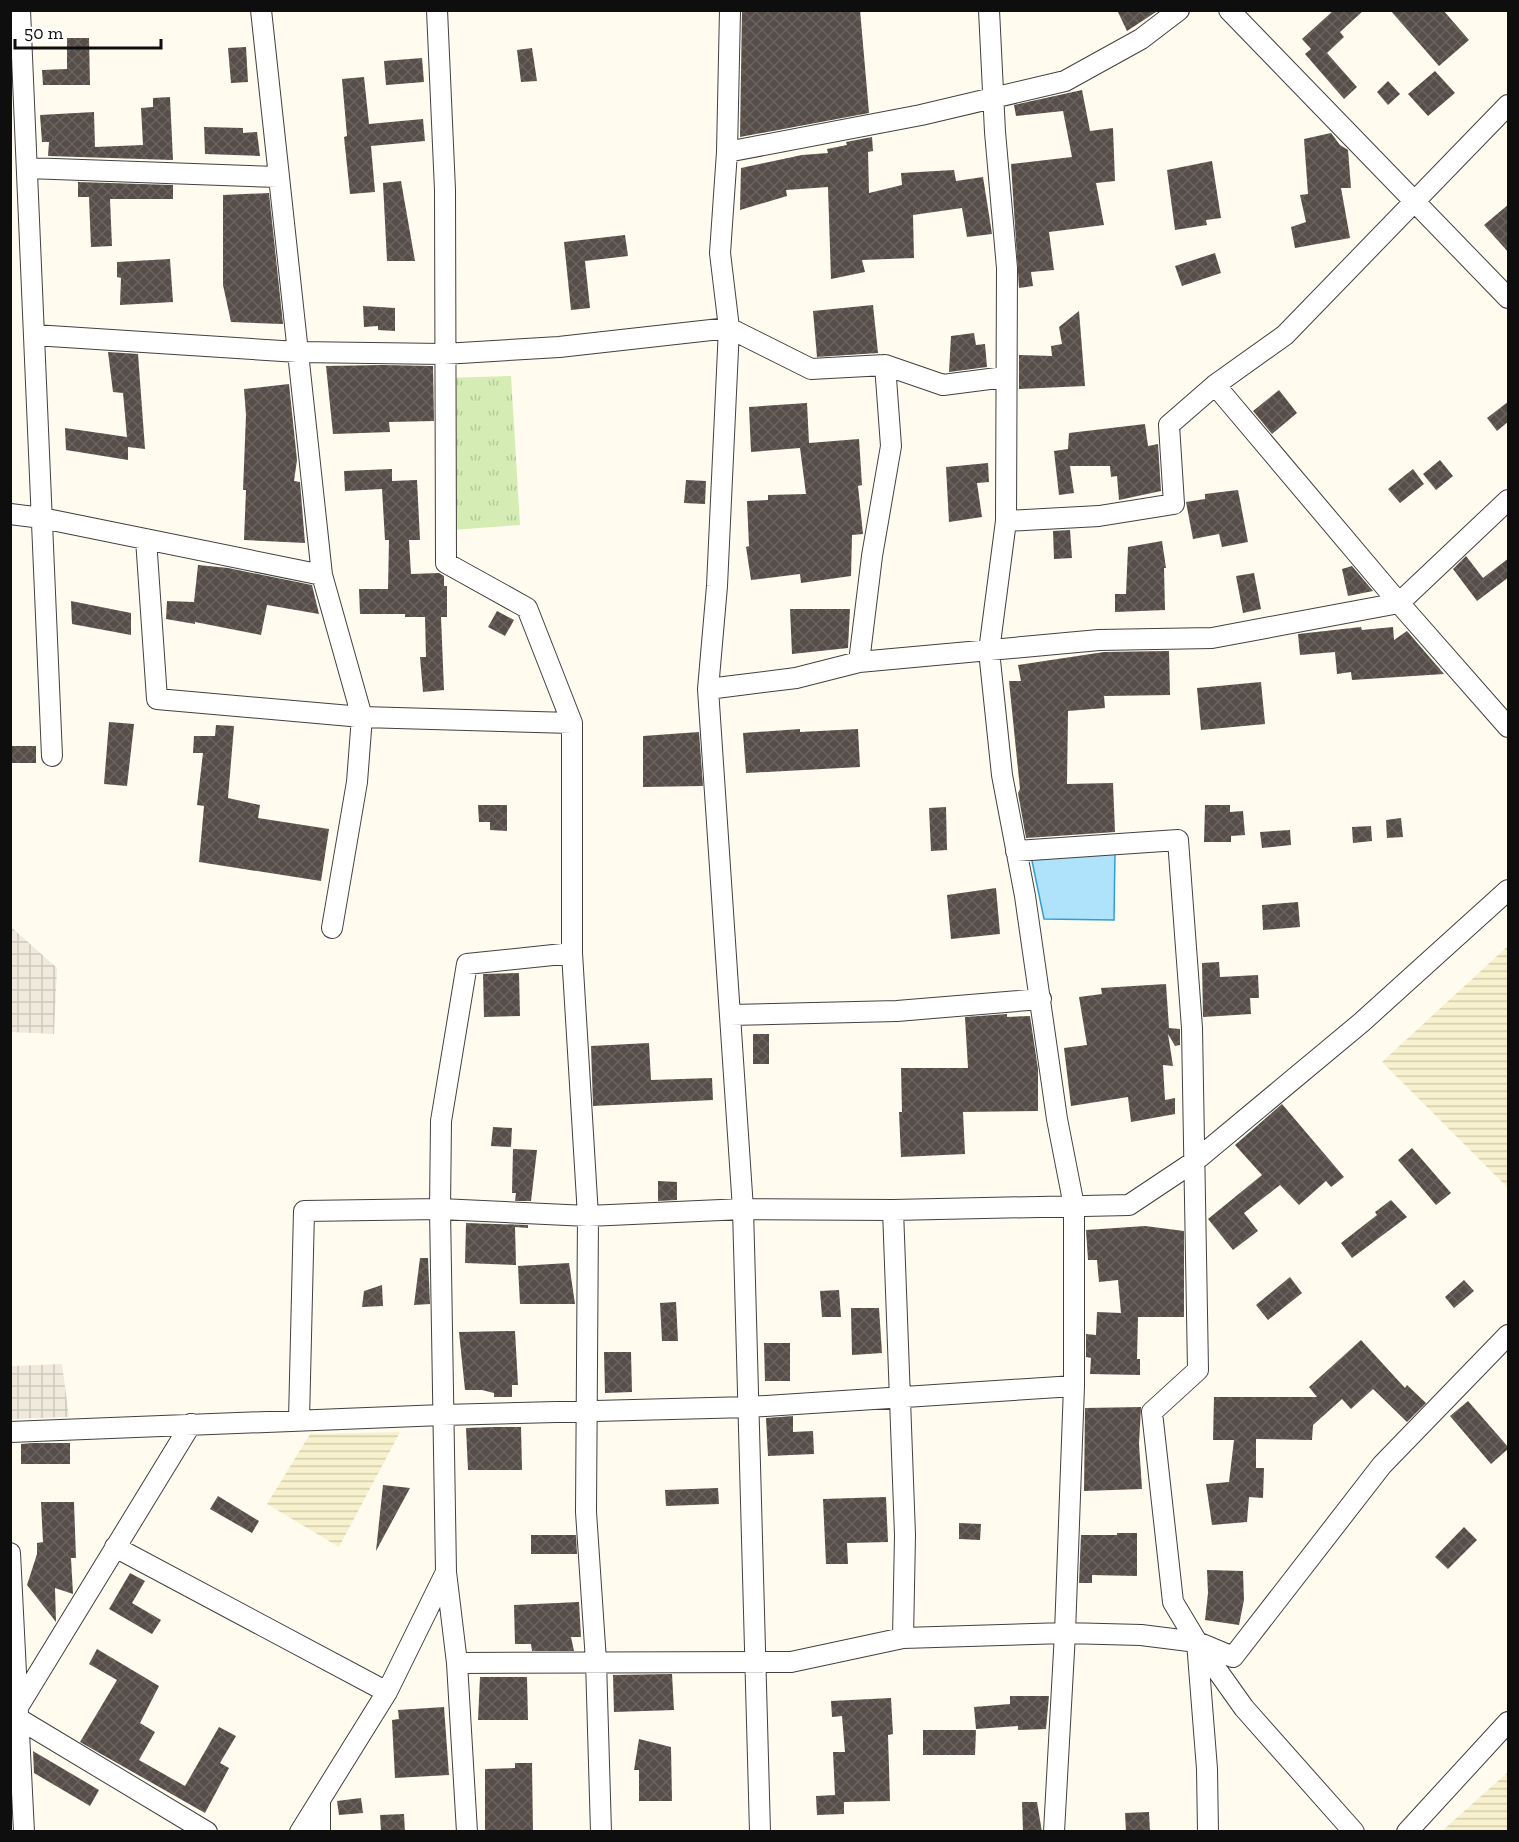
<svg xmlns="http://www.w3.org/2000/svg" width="1519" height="1842" viewBox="0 0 1519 1842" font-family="'Zilla Slab',serif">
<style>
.farmland{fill:url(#farmland-rules)}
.grass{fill:url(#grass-tufts)}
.plaza{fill:url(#plaza-grid)}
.water{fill:#afe2fb;stroke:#319dd7;stroke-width:1.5}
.building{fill:url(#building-cross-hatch)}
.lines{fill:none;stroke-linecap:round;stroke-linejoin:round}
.minor-casing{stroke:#414141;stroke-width:22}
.minor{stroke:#fff;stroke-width:20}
</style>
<defs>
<pattern id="farmland-rules" width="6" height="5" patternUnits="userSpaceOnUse" patternTransform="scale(1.5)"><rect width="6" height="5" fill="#f7f1cd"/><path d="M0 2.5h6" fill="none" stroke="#d3cdaf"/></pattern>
<pattern id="grass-tufts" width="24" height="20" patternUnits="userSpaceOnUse" patternTransform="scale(1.5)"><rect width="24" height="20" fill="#d5edb5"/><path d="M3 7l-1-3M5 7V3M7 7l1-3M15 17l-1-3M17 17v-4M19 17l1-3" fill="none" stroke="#b6ca9a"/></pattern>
<pattern id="plaza-grid" width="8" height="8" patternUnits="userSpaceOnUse" patternTransform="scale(1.5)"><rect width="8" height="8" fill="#f0eadd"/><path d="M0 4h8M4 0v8" fill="none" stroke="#cdc8bc"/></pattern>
<pattern id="building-cross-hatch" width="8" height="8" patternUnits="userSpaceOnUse" patternTransform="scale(1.5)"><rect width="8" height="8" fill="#574e49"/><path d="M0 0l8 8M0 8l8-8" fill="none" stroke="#6a635f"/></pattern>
</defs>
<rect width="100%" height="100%" fill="#fffbef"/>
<!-- farmland -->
<path class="farmland" d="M1508 946V1188L1382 1062Z
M400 1432 339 1547 267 1504 310 1434Z
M1508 1772V1831H1442Z"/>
<!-- grass -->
<path class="grass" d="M511 376 520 525 451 530 443 378Z"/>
<!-- plaza -->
<path class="plaza" d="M11 927 57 968 54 1034 11 1032Z
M62 1364 69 1417 11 1419V1366Z"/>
<!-- water -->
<path class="water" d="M1115 852 1114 920 1044 919 1031 856Z"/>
<!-- building -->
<path class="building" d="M742 10H860L869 113 740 137Z
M1117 10H1159L1127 31Z
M1334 10H1364L1340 32 1344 37 1327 53 1357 87 1344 99 1305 54 1311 49 1302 39Z
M1390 10H1443L1469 40 1439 66Z
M67 38H89L90 85H43L42 70 67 69Z
M246 47 248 82 231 83 228 48Z
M532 48 537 81 521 82 517 50Z
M422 58 424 82 386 85 384 61Z
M1435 71 1455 93 1428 116 1408 94Z
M364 77 369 124 423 119 425 141 371 146 375 192 350 194 344 137 347 136 342 79Z
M1388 81 1400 94 1388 105 1377 92Z
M1082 90 1090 131 1113 128 1115 181 1096 183 1104 225 1049 232 1054 270 1031 272 1033 286 1019 288 1011 164 1072 157 1063 111 1016 116 1014 105Z
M170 97 173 160 48 156 49 142H42L40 115 94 112 95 147 143 145 141 108 153 107V98Z
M204 127 243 128V133L257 132 260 156 205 154Z
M1331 133 1340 145 1348 150 1351 188H1341L1350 238 1295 248 1291 227 1306 222 1300 195 1308 194 1304 139Z
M872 137 873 151 868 152 869 193 902 185 901 173 954 170 956 181 983 177 992 234 967 237 962 208 913 215 914 258 862 260 865 272 831 279 828 187 786 190 787 196 740 210 741 168 802 155 828 153 827 149 847 145 846 142Z
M1212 161 1221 218 1206 220 1207 225 1175 230 1167 170Z
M401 181 415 261H387L383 183Z
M78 182 173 185V199H110L112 246 91 247 89 197H78Z
M269 193 283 324 231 322 223 285V195Z
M1509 204V253L1484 225Z
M625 235 628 256 585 261 590 308 571 310 564 242Z
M1215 253 1221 273 1182 286 1175 266Z
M170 259 173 302 120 305 121 278 117 277V262Z
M873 305 878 353 817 357 813 311Z
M363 306 395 308V331L378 330V326L364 327Z
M1079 311 1085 386 1019 389V355L1052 356 1051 346 1062 344 1059 327Z
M974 333 976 345 985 344 987 367 949 372 951 336Z
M108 352 138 354 145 449 128 447V460L66 450 65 428 127 437 123 393 113 392Z
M382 365 433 366 434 421 389 422 390 432 333 434 326 366Z
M289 384 297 460 294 481 300 482 305 543 244 540 246 490H243L246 415 244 389Z
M1279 390 1297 413 1272 434 1253 411Z
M1509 401V421L1497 431 1487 418Z
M807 403 809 443 859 439 862 485 858 486 863 534 852 535 851 576 801 583 800 574 751 580 746 547 749 546 747 501 768 500V495L806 494 800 448 751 452 749 407Z
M1145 424 1148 446 1158 444 1161 491 1119 500 1117 476 1111 477 1110 466H1070L1074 493 1059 495 1054 451 1068 449 1069 433Z
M1440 460 1453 476 1436 490 1423 474Z
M988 463 989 482 977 483 982 517 949 522 946 467Z
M392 469V481L417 480 420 540H409L411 574 439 573 444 576V586H447V617H441L444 690 423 692 420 657H426L425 617H405V614H360L359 589H388L389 540H385L382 489 345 491 344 471Z
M1413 469 1424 484 1400 503 1388 489Z
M686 480 706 481 705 504 684 503Z
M1238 490 1248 542 1222 547 1219 534 1193 539 1186 502 1205 499V494Z
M1070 530 1072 558 1054 559 1053 531Z
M1162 541 1166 568H1164L1165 610 1115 612V594H1126L1128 547Z
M1466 556 1483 578 1509 558V577L1477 601 1453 569Z
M198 565 228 568 312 585 319 614 267 605 261 635 195 622V624L166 619 167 601 194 602Z
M1352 566 1373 591 1348 596 1342 569Z
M1254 573 1261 609 1243 613 1236 576Z
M71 601 131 613V635L72 624Z
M790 609H850L848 648 792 654Z
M497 611 514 620 505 636 488 627Z
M1361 627 1362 630 1393 627 1394 640 1407 631 1444 674 1352 680 1351 672 1337 674 1335 652 1300 655 1298 634Z
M1169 651 1170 695 1104 696 1105 708 1068 711 1067 784 1113 783 1115 832 1026 838 1018 793 1020 789 1009 681H1021L1018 665 1104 652Z
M1261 682 1265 724 1201 730 1197 688Z
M109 722 134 724 127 786 104 784Z
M216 725 234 726 228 798 260 805 258 818 329 829 321 881 199 862 204 806 197 805 203 753H193L194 736H215Z
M800 729V732L858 729 860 767 746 773 743 733Z
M699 732 703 786 643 787V736Z
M10 746H36V763H10Z
M478 805H507V831L490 830V822H479Z
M1205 805H1230V812L1243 811 1245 835 1231 836V842H1204Z
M946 807 947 850 931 851 929 808Z
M1401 818 1403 837 1387 838 1386 820Z
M1371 826 1372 841 1353 843 1352 827Z
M1290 830 1291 845 1262 848 1260 832Z
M996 888 1000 934 951 939 947 895Z
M1298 902 1300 927 1263 930 1262 905Z
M1219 962 1220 977 1258 975 1259 998H1250L1251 1014 1203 1017 1202 963Z
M519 973 520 1016 484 1017 483 974Z
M1166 984 1169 1028 1180 1029V1045L1175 1046 1168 1034 1173 1066 1163 1065 1165 1100 1175 1098V1114L1131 1122 1128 1097 1071 1106 1064 1048 1087 1045 1079 997 1102 994 1101 988Z
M1007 1014V1017L1030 1016 1038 1069V1111L963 1112 965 1154 901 1157 899 1112H902L901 1068H968L965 1017Z
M753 1034H769V1064H753Z
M649 1043 651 1080 712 1078 713 1100 593 1106 591 1046Z
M1282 1104 1344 1177 1331 1187 1326 1181 1299 1205 1280 1185 1244 1213 1258 1231 1233 1250 1208 1219 1262 1175 1235 1145Z
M493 1127 512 1128 511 1147 491 1146Z
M1412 1148 1451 1193 1436 1205 1398 1160Z
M513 1149 537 1150 531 1201H515L516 1193H512Z
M658 1181 677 1182V1200L658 1201Z
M1391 1200 1407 1217 1352 1258 1341 1243 1377 1215 1375 1212Z
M466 1223 528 1225V1228L515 1227 516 1265 465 1263Z
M1145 1226 1184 1231V1317H1138L1137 1359H1140V1375L1090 1374 1091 1358 1086 1357V1334L1096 1335 1097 1312 1121 1313 1118 1280 1099 1282 1097 1260H1088L1086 1230Z
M420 1258H428L430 1304 414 1305Z
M569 1263 575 1304H520L518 1266Z
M1290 1277 1302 1293 1268 1320 1256 1305Z
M1464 1280 1474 1291 1454 1308 1445 1297Z
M382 1285 383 1306 362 1307 364 1291Z
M839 1290 841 1317H822L820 1291Z
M676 1302 678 1341H662L660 1303Z
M851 1308H879L882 1353 852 1355Z
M515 1331 518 1385H512V1397H494V1393L482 1390H465L459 1332Z
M1361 1340 1405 1388 1407 1385 1426 1403 1407 1422 1373 1389 1351 1409 1342 1399 1313 1425 1312 1440 1256 1439V1468H1264L1263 1498 1249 1497 1247 1522 1212 1525 1206 1484 1229 1482 1234 1440H1213L1214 1397H1317L1309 1387Z
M764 1343H790V1381H765Z
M604 1352H631L632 1392 605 1393Z
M1468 1401 1509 1448 1491 1464 1450 1416Z
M1141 1407 1139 1444 1142 1489 1084 1491 1085 1408Z
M793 1416V1432L813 1431 814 1454 768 1456 766 1418Z
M495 1427H521L522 1470H468L466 1428Z
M32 1443H70V1464H21V1444Z
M383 1485 410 1488 376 1551Z
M718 1488 719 1504 666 1506 665 1490Z
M218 1496 259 1521 252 1533 210 1509Z
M886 1497 888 1542 847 1543 848 1564H826L823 1499Z
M41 1502H74L76 1558H71L73 1594 55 1588 56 1622 27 1585 37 1554V1543L43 1542Z
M959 1523 981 1524 980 1540 959 1539Z
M1464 1527 1477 1540 1448 1569 1435 1557Z
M1117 1533H1137V1576L1092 1575V1583H1079L1081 1535H1117Z
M531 1535H576L577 1554H531Z
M1207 1570 1243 1571 1244 1600 1239 1625 1205 1620 1208 1593Z
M130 1573 145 1581 132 1603 161 1620 152 1634 109 1609Z
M579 1602 581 1637H571L574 1651H532L531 1644H515L514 1605Z
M97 1649 159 1686 140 1723 155 1732 139 1760 185 1786 219 1727 236 1736 220 1763 229 1768 205 1813 80 1742 117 1680 89 1664Z
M672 1674 674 1710 614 1712 613 1675Z
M480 1677H527L528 1720H478Z
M1010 1696H1049L1046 1729 1018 1730V1726L976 1729 974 1707 1010 1704Z
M891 1698 893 1734 888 1735 890 1801 844 1802V1814L817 1815 816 1796 835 1795 833 1752H845L842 1716 832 1717 831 1701Z
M444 1707 449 1775 395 1778 392 1720 399 1719 398 1710Z
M923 1730H976L975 1755H923Z
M639 1739 671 1747 672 1801H639V1770H634Z
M33 1751 99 1790 90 1806 34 1773Z
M515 1763H532L533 1832H485V1769L515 1768Z
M361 1798 363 1813 339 1815 337 1801Z
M1022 1802H1037L1042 1832H1023Z
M1149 1812 1150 1832H1126L1125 1813Z
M404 1814 405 1832H381L380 1815Z"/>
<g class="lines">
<defs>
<path id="minor" d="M20 10 52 756
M261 10 322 575 362 717 572 723
M437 10 445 190 446 563 527 608 572 723V953L467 964 441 1121 440 1209 446 1572 457 1663 467 1832
M730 10 727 152 720 253 729 328 717 586 708 689 743 1209 760 1832
M989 10 995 132 1007 268 1006 521 989 651 1002 775 1025 896 1057 1119 1074 1206V1386L1065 1633 1054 1832
M1229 10 1508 298
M727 152 921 115 1065 81 1141 39 1179 10
M27 168 278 177
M34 335 298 352 444 354 559 347 729 328 811 369 885 365 943 385 1005 377
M1215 385 1399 603 1508 727
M10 514 42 518 322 575
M1006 521 1099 516 1174 504 1169 425 1215 385 1285 335 1508 105
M146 539 157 699 362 717 357 782 332 928
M859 662 872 556 891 446 885 365
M708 689 796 678 859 662 1099 640 1212 638 1399 603 1508 500
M1016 851 1178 840 1192 1028 1198 1370 1152 1412 1173 1602 1197 1642 1207 1769 1208 1832
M572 953 588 1216 586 1512 596 1661 601 1832
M730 1015 897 1011 1041 999
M893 1210 905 1535 903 1638
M299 1420 304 1211 440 1209 588 1216 743 1209 893 1210 1129 1205 1195 1161 1362 1022 1508 890
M10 1432 442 1415 749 1407 1074 1386
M115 1547 387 1692
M10 1553 24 1832
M1197 1642 1244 1708 1354 1832
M457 1663 791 1662 903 1638 1065 1633 1141 1635 1197 1642 1233 1657 1382 1465 1508 1335
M18 1707 191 1424
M19 1719 207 1832
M320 1800V1832
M300 1832 387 1692 446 1572
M1407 1832 1508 1722"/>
</defs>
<!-- minor casing -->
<use href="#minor" class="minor-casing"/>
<!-- minor -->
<use href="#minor" class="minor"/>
</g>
<!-- border -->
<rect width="1519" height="1842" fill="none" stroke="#0e0e0e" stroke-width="24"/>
<!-- scale -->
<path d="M15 39v9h146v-9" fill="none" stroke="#0e0e0e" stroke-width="3"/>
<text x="24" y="39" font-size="18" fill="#0e0e0e" stroke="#ffffff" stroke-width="4.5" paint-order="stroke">50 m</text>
</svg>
